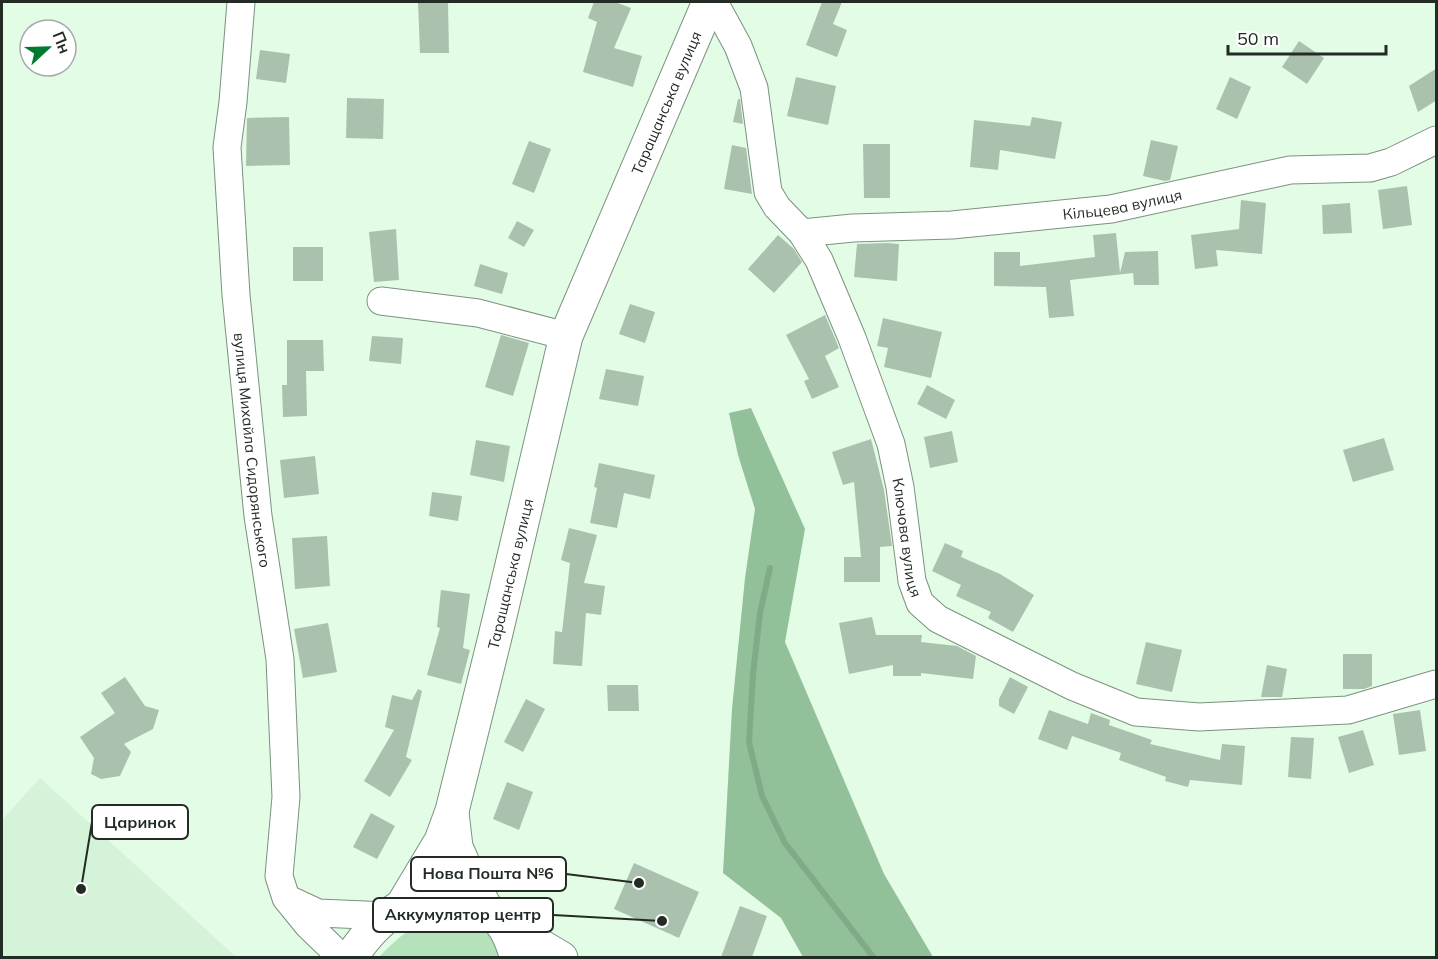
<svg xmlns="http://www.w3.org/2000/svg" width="1438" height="959" viewBox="0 0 1438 959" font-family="Mulish,sans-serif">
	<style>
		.built { fill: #d4f3d8 }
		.green { fill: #b4e2ba }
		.forest { fill: #92c099 }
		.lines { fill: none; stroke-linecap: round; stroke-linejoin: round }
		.stream { stroke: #7fac86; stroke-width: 6 }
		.building { fill: #aac2ad }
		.minor-casing { stroke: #7b927e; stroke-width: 29 }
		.major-casing { stroke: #7b927e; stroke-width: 35 }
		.minor { stroke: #fff; stroke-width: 27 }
		.major { stroke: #fff; stroke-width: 33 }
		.labels { text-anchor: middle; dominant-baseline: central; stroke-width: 6; stroke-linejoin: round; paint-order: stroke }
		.street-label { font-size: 15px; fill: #232c24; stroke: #fff }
		.leader { fill: none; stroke: #232c24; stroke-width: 2 }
		.callout-dot { fill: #232c24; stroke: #fff; stroke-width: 2 }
		.callout { fill: #fff; stroke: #232c24; stroke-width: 2 }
		.callout-label { font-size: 16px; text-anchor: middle; font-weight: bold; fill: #232c24 }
	</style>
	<rect width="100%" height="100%" fill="#e3fce6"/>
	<path class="built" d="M40,778l196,179h-234v-137z"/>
	<path class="green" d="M460,909l33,21 12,28h-127c22,-23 50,-47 82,-49z"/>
	<path class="forest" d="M751,408l54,121 -20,113 99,232 49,83h-130l-22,-39 -58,-45 9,-164 13,-131 10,-69 -17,-54 -9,-42z"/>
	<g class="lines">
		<path class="stream" d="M770,568l-10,45 -7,61 -4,68 13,54 23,47 89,115"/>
	</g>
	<g class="building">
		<path d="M418,2h30l1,51h-29z"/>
		<path d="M594,2h21l16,6 -17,40 28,8 -9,31 -50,-15 14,-50 -9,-4z"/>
		<path d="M822,2h20l-9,22 14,6 -10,27 -31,-12z"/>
		<path d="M1299,41l25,17 -17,26 -25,-17z"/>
		<path d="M260,50l30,4 -4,29 -30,-4z"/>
		<path d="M1437,68v32l-19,12 -9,-26z"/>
		<path d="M796,77l40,9 -8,39 -41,-9z"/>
		<path d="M1230,77l21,10 -14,32 -21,-10z"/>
		<path d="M347,98l37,1 -1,40 -37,-1z"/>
		<path d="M738,99h2l3,25 -10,-2z"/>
		<path d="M289,117l1,48 -44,1 1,-48z"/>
		<path d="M1032,117l30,5 -7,37 -55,-9 -2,20 -28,-3 4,-47 56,6z"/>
		<path d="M1151,140l27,6 -8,34 -5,1 -22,-5z"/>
		<path d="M529,141l22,8 -17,44 -22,-9z"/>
		<path d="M863,144h27v54h-26z"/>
		<path d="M732,145l14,3 6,46 -28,-5z"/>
		<path d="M1407,186l5,39 -29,4 -5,-39z"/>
		<path d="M1241,200l25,3 -4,51 -46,-4 2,16 -23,3 -4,-34 48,-6z"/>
		<path d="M1350,203l2,30 -29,1 -1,-29z"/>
		<path d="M517,221l17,9 -10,17 -16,-9z"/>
		<path d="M396,229l3,51 -25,2 -5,-50z"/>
		<path d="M1116,233l4,40 5,-21 33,-1 1,34h-25l-1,-12 -63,7 4,36 -25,2 -3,-31 -52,-1v-34h26v14l75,-9 -2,-22z"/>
		<path d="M778,235l16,14 8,13 -28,31 -26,-24z"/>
		<path d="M887,243l12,1 -2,37 -43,-4 3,-33z"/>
		<rect x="293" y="247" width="30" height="34"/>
		<path d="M480,264l28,9 -6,21 -28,-8z"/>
		<path d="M630,304l25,8 -10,31 -26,-9z"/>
		<path d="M825,315l14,33 -14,8 14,31 -27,12 -8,-18 5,-2 -23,-44z"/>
		<path d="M883,318l59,14 -11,46 -47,-11 4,-19 -11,-2z"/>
		<path d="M501,335l28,8 -16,53 -28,-9z"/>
		<path d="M372,336l31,2 -2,26 -32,-3z"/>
		<path d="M287,340h36l1,31h-18l1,45 -24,1 -1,-32h5z"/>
		<path d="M606,369l38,7 -6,30 -39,-7z"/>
		<path d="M927,385l28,15 -9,19 -29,-15z"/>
		<path d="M952,431l6,31 -28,6 -6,-31z"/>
		<path d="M1384,438l10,32 -41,12 -10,-32z"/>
		<path d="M871,439l13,51 8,56 -12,1v35h-36v-25h17l-7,-75 -11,3 -11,-33z"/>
		<path d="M476,440l34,6 -6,36 -34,-7z"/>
		<path d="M315,456l4,38 -35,4 -4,-38z"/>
		<path d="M599,463l56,12 -5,24 -26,-6 -7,35 -27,-5 7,-35 -3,-1z"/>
		<path d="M432,492l30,4 -4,25 -29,-5z"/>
		<path d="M569,528l28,7 -13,48 21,3 -4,29 -15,-2 -4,53 -29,-2 2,-33 7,1 8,-69 -9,-3z"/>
		<path d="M327,536l3,50 -35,3 -3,-51z"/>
		<path d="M945,543l18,8 -2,6 39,17 34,21 -21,37 -25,-14 3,-6 -35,-16 5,-11 -29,-14z"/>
		<path d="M441,590l29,4 -7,54 7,2 -9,34 -34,-9 13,-47 -3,-1z"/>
		<path d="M872,617l4,18h46l-1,7 36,4 19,10 -3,23 -52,-6v3h-28v-11l-44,9 -10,-51z"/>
		<path d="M328,623l9,49 -34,6 -9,-49z"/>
		<path d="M1146,642l36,8 -10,42 -36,-8z"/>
		<path d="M1343,654h29v32l-8,3h-21z"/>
		<path d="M1267,665l20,4 -5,28h-21z"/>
		<path d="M125,677l20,29 14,4 -6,19 -29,15 7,8 -11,24 -19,3 -10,-5 3,-16 -14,-21 35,-24 -14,-20z"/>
		<path d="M1010,677l18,10 -14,27 -15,-8v-7z"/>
		<path d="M607,685h31l1,26h-31z"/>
		<path d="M418,689l4,2 -16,66 6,3 -22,37 -26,-16 30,-51 -9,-3 7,-32 20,5z"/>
		<path d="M526,699l19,10 -22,43 -19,-10z"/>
		<path d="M1049,710l39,14 3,-11 19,7 -1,5 43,15 -2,4 70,16 2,-16 23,2 -3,39 -52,-5 -2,7 -23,-6 1,-4 -47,-17 2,-7 -49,-17 -5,14 -29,-11z"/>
		<path d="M1420,710l6,41 -27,4 -6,-41z"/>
		<path d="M1363,730l11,35 -25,8 -11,-36z"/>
		<path d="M1291,737l23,1 -3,41 -23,-2z"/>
		<path d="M507,782l26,10 -14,38 -26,-11z"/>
		<path d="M371,813l24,13 -18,33 -24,-12z"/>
		<path d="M634,863l65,29 -20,46 -65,-29z"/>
		<path d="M740,906l27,10 -15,41h-31z"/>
	</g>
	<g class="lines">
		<defs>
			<g id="minor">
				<path id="s1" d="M241,2l-8,100 -6,45 9,148 22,221 22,143 6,138 -7,79 7,22 22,27 34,33"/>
				<path id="s2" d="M714,2l24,44 16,42 14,104 9,15 25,26 17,27 33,78 39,106 9,43 12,94 8,22 18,16 134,67 64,26 63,5 149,-7 88,-26"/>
				<path id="s3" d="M802,233l51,-5 99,-3 159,-16 179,-39 80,-2 21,-6 45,-22"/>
				<path d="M381,301l97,12 88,23"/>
				<path d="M290,900l28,13 70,3"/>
			</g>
			<g id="major">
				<path d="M452,813l4,34 16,37 14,24"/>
				<path id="s4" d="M402,906l39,-65 11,-30 43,-174 71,-301 143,-334"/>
				<path d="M502,923l59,35"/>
				<path d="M351,958c16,-27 42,-52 73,-62 26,-9 62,6 78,28 8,10 11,22 15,34"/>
			</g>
		</defs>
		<use href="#minor" class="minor-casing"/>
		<use href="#major" class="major-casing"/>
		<use href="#minor" class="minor"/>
		<use href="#major" class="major"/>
	</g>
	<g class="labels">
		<g class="street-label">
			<text stroke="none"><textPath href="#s4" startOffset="850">Таращанська вулиця</textPath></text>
			<text stroke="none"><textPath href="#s3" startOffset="322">Кільцева вулиця</textPath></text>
			<text stroke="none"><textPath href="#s1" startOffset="450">вулиця Михайла Сидорянського</textPath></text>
			<text stroke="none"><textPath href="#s2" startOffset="578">Ключова вулиця</textPath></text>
			<text stroke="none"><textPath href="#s4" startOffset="352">Таращанська вулиця</textPath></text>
		</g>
	</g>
	<path class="leader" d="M81 889L92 822M639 883L566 874M662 921L553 915"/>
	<g class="callout-dot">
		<circle cx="81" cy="889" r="6"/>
		<circle cx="639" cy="883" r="6"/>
		<circle cx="662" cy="921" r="6"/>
	</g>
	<g class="callout">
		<rect x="92" y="805" width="96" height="34" rx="6"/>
		<rect x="411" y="857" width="155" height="34" rx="6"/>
		<rect x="373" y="898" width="180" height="34" rx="6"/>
	</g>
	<g class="callout-label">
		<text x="140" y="828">Царинок</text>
		<text x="488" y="879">Нова Пошта №6</text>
		<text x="463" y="920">Аккумулятор центр</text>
	</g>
	<rect width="1438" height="959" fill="none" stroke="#232c24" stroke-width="6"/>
	<g transform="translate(48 48) rotate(68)"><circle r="28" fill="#ffffff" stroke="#a7aba7" stroke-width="1.5"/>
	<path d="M0-4.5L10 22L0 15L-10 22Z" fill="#007a31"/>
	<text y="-9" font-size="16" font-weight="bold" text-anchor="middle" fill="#232c24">Пн</text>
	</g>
	<path d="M1228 45v9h158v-9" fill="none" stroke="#232c24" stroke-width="3"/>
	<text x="1237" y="45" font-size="18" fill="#232c24" stroke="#ffffff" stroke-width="4.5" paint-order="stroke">50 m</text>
</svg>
